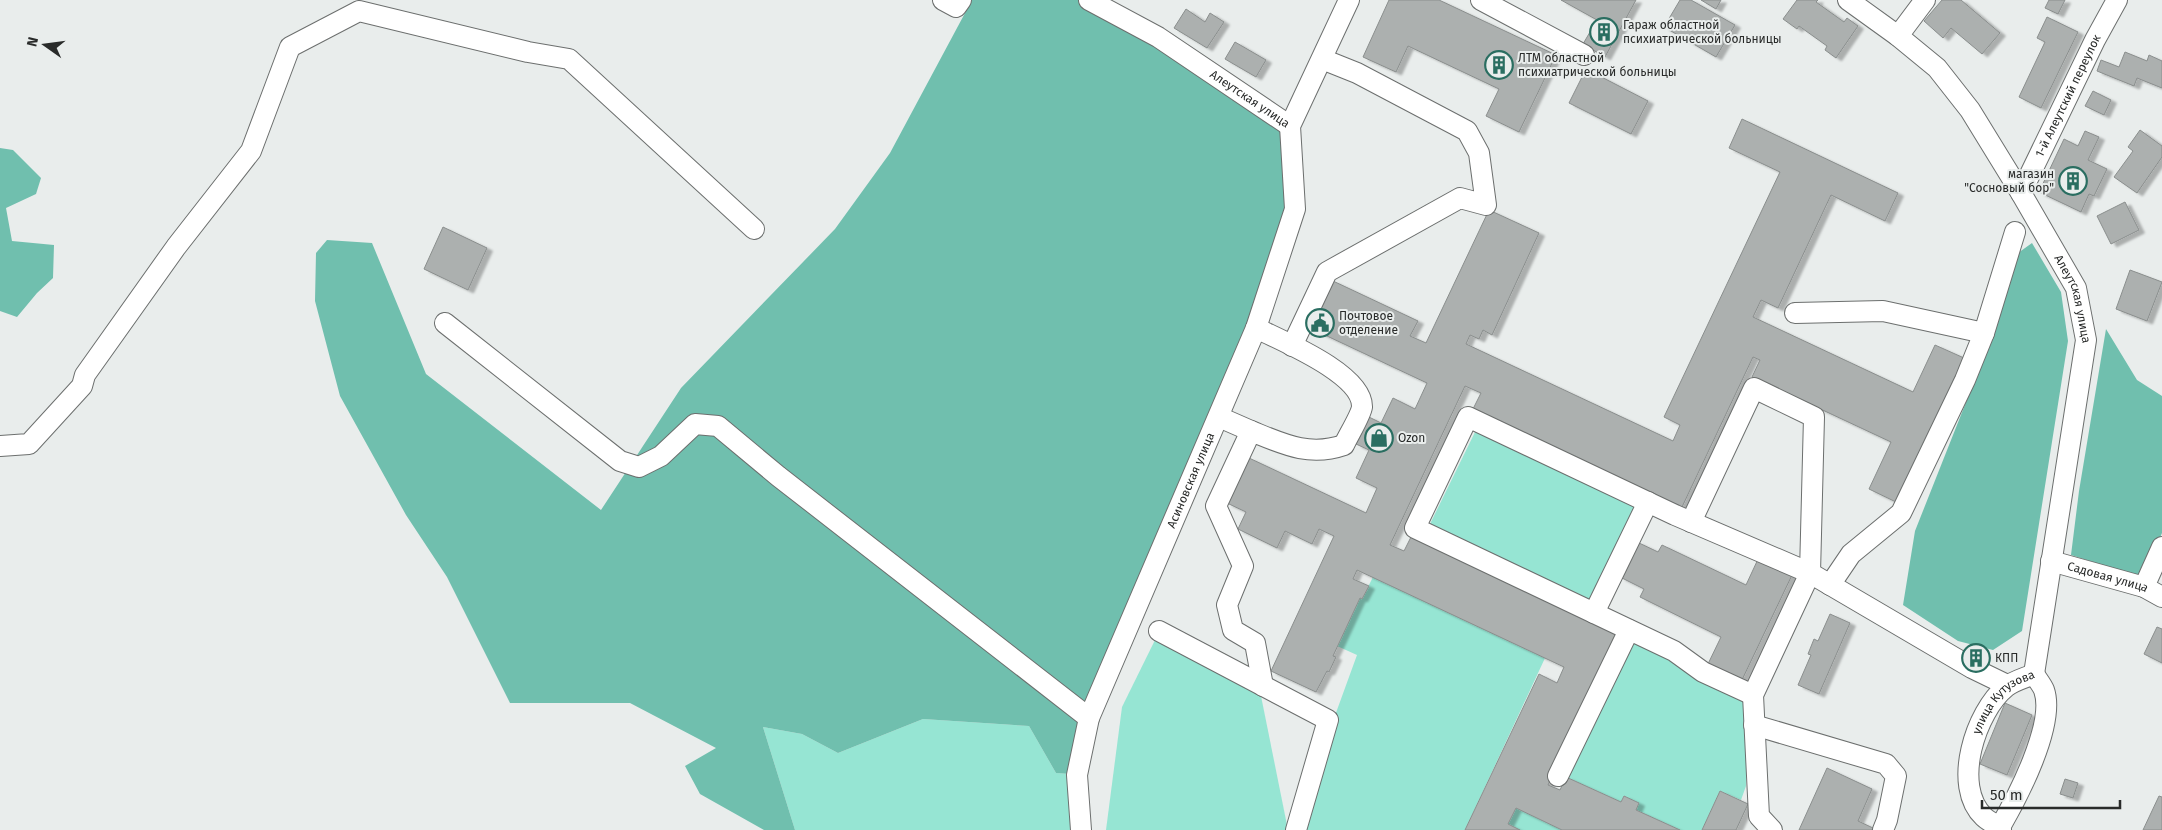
<svg xmlns="http://www.w3.org/2000/svg" width="2162" height="830" viewBox="0 0 2162 830" font-family="'Fira Sans',sans-serif">
	<style>
		.green { fill: #96e5d3 }
		.forest { fill: #70bfae }
		.building { fill: #acb0af; stroke: #8a8e8d; filter: url(#shadow) }
		.lines { fill: none; stroke-linecap: round; stroke-linejoin: round }
		.minor-casing { stroke: #6c6f6e; stroke-width: 22 }
		.minor { stroke: #fff; stroke-width: 20 }
		.labels { text-anchor: middle; dominant-baseline: central; stroke-width: 4; stroke-linejoin: round; paint-order: stroke }
		.poi-label { font-size: 12px; fill: #292b2a; stroke: #e9edec; text-anchor: start }
		.street-label { font-size: 12px; fill: #292b2a; stroke: #e9edec }
	</style>
	<defs>
		<filter id="shadow"><feDropShadow dx="5.5" dy="3" stdDeviation="1" flood-color="#0004"/></filter>
	</defs>
	<rect width="100%" height="100%" fill="#e9edec"/>
	<g class="green">
		<path d="M1476,430l161,77 -45,94 -162,-77z"/>
		<path d="M1373,577l172,81 -80,172h-163l31,-109 24,-66 -20,-9 23,-48 2,1z"/>
		<path d="M1156,638l104,53 28,139h-182l16,-123z"/>
		<path d="M1633,640l115,62 -2,84 -5,14 -21,-9 -18,39h-22l-44,-20 3,-7 -15,-7 -3,6 -55,-25z"/>
		<path d="M923,719l106,7 27,47 14,1 5,56h-280l-32,-103 39,7 36,19z"/>
		<path d="M1516,808l46,22h-42l-12,-6z"/>
	</g>
	<g class="forest">
		<path d="M972,0h108l76,41 128,89 2,78 -39,117 -177,449 -14,-1 -27,-47 -106,-7 -85,34 -36,-19 -39,-7 32,103h-31l-64,-36 -15,-28 31,-18 -86,-45h-120l-63,-126 -41,-62 -66,-119 -25,-95 1,-48 11,-13 45,3 54,131 175,136 80,-122 154,-159 55,-76z"/>
		<path d="M0,148l13,2 28,28 -5,16 -30,14 6,33 42,4 -1,33 -16,15 -20,24 -17,-6z"/>
		<path d="M2032,243l29,49 7,49 -46,290 -29,19 -35,-9 -55,-36 12,-74 80,-202 23,-76z"/>
		<path d="M2106,329l31,51 25,16v137l-19,45 -72,-23 8,-64z"/>
	</g>
	<g class="building">
		<path d="M1389,0h50l117,55 -37,77 -33,-16 13,-27 -91,-43 -12,26 -33,-15z"/>
		<path d="M1561,0h75l-31,57 -22,-13 14,-24z"/>
		<path d="M1680,0h11l44,25 -19,32 -52,-30z"/>
		<path d="M1701,0h20l-5,9z"/>
		<path d="M1797,0h21l-2,2 28,20 3,-4 11,8 -22,32 -11,-8 2,-4 -28,-20 -2,3 -14,-10z"/>
		<path d="M1942,0h19l39,33 -18,21 -31,-26 -8,10 -19,-17z"/>
		<path d="M2049,0h16l-7,14 -13,-6z"/>
		<path d="M1186,9l19,13 5,-9 14,9 -17,26 -33,-20z"/>
		<path d="M2047,17l31,15 -37,76 -22,-11 26,-55 -8,-4z"/>
		<path d="M1235,42l31,18 -10,17 -31,-18z"/>
		<path d="M2125,52l22,9 2,-6 13,6v27l-25,-10 -3,8 -37,-15 4,-11 18,7z"/>
		<path d="M1586,69l62,32 -17,33 -62,-31z"/>
		<path d="M2093,91l18,9 -7,15 -19,-9z"/>
		<path d="M1742,119l156,74 -13,28 -54,-26 -53,113 -17,-8 -8,17 160,75 22,-47 29,13 -68,144 -27,-13 22,-47 -139,-65 8,-17 -7,-3 -71,150 -209,-98 8,-16 -16,-7 -75,159 14,6 8,-16 208,98 -72,152 12,5 6,-13 55,25 3,-6 15,7 -3,7 44,20h-118l-46,-22 -8,16 12,6h-55l74,-156 18,9 7,-16 -207,-97 -4,9 16,7 -7,13 -2,-1 -27,58 3,1 -7,15 -2,-1 -11,21 -45,-21 63,-135 -15,-7 -7,15 -27,-13 -8,17 -39,-19 8,-17 -19,-9 22,-45 117,55 11,-25 -21,-10 13,-28 -13,-6 13,-27 12,6 12,-25 22,11 12,-26 -117,-55 23,-47 85,40 -8,15 16,7 63,-133 50,23 -47,102 -9,-5 -4,9 -9,-4 -4,9 207,97 7,-16 -16,-8 116,-245 -51,-24z"/>
		<path d="M2140,130l22,16v11l-25,36 -23,-16 19,-26 -5,-4z"/>
		<path d="M2085,131l14,6 -11,23 19,9 -13,27 -5,-2 -8,18 -42,-20 25,-53 14,7z"/>
		<path d="M2125,202l14,28 -28,14 -14,-28z"/>
		<path d="M443,227l44,21 -19,42 -44,-21z"/>
		<path d="M2130,270l32,12 -15,39 -31,-12z"/>
		<path d="M1637,542l21,10 4,-7 84,40 13,-28 34,16 -52,109 -34,-16 14,-29 -81,-40 4,-8 -24,-12z"/>
		<path d="M1830,614l20,9 -31,71 -21,-9 13,-30 -3,-1 6,-15 4,2z"/>
		<path d="M2157,627l5,2v34l-18,-9z"/>
		<path d="M2005,703l27,12 -25,60 -27,-11z"/>
		<path d="M1827,768l45,21 -14,32 15,7 -1,2h-73z"/>
		<path d="M2065,779l13,4 -5,15 -13,-4z"/>
		<path d="M1720,791l28,13 -12,26h-34z"/>
		<path d="M2159,796l3,1v33h-19z"/>
	</g>
	<g class="lines">
		<defs>
			<g id="minor">
				<path d="M943,0l13,7 5,-7"/>
				<path id="s1" d="M1089,0l69,37 132,89"/>
				<path d="M1481,0l103,55"/>
				<path id="s2" d="M1848,0l50,36 39,32 33,42 51,83 55,95 10,52 -52,334"/>
				<path d="M1898,36l27,-36"/>
				<path id="s3" d="M2021,193l74,-153 22,-40"/>
				<path d="M1795,313l88,-2 101,22"/>
				<path d="M445,323l175,138 19,6 22,-11 34,-32 23,2 60,50 311,242"/>
				<path d="M1256,328c26,13 107,46 106,79 -1,8 -14,29 -18,38 -35,12 -61,-1 -93,-14l-35,75 27,60 -16,39 6,25 22,13 8,43"/>
				<path d="M1292,346l35,-74 133,-74 26,7 -7,-52 -12,-22 -110,-58 -35,-14"/>
				<path d="M1219,417l32,14"/>
				<path d="M0,446l29,-2 53,-58 3,-11 91,-128 75,-96 39,-104 69,-36 169,41 41,7 185,170"/>
				<path d="M1691,522l63,-134 60,29 -4,156 -57,122 6,121 13,14"/>
				<path id="s4" d="M2051,561l93,26 18,10"/>
				<path d="M1830,585l21,-31 50,-41 64,-133 19,-47 31,-101"/>
				<path d="M2144,587l18,-40"/>
				<path d="M1594,613l54,-111"/>
				<path d="M1159,631l169,89 -32,110"/>
				<path d="M1753,695l-50,-23 -29,-21 -259,-123 53,-111 207,98 135,58 162,95 35,17"/>
				<path d="M1754,725l132,39 10,12 -9,44 -4,10"/>
				<path d="M1558,776l71,-146"/>
				<path d="M2000,827c17,-29 56,-103 44,-137 -2,-5 -7,-11 -10,-16"/>
				<path id="s5" d="M1081,830l-4,-55 12,-57 167,-390 39,-119 -5,-83 59,-126"/>
				<path id="s6" d="M2001,830l-1,-3c-5,-3 -12,-6 -16,-10 -33,-31 -8,-106 22,-130 7,-6 19,-9 28,-13"/>
			</g>
		</defs>
		<use href="#minor" class="minor-casing"/>
		<use href="#minor" class="minor"/>
	</g>
	<defs>
		<symbol id="building-ring" viewBox="-11 -11 22 22"><circle r="9.5" fill="#e9edec" stroke="#2a6e61" stroke-width="1.5"/><path d="M-4-6H4V6H1V3H-1V6H-4ZM-2.5-4.3h1.7v1.8h-1.7ZM.8-4.3h1.7v1.8H.8ZM-2.5-1h1.7V.8h-1.7ZM.8-1h1.7V.8H.8Z" fill="#2a6e61"/></symbol>
		<symbol id="civic-ring" viewBox="-11 -11 22 22"><circle r="9.5" fill="#e9edec" stroke="#2a6e61" stroke-width="1.5"/><path d="M-.6-6.5H3V-4.5H.6V-3L4-1V1h2V6H-6V1h2V-1L-.6-3ZM-1.2 2.5V6h2.4V2.5Z" fill="#2a6e61"/></symbol>
		<symbol id="shop-ring" viewBox="-11 -11 22 22"><circle r="9.5" fill="#e9edec" stroke="#2a6e61" stroke-width="1.5"/><path d="M-5-2.5h2.3a2.7 3.5 0 0 1 5.4 0H5L5.5 6h-11ZM-1.5-2.5h3a1.5 2.3 0 0 0-3 0Z" fill="#2a6e61"/></symbol>
	</defs>
	<g fill-rule="evenodd">
		<use href="#building-ring" x="1588" y="16" width="32" height="32"/>
		<use href="#building-ring" x="1483" y="49" width="32" height="32"/>
		<use href="#building-ring" x="2057" y="165" width="32" height="32"/>
		<use href="#civic-ring" x="1304" y="307" width="32" height="32"/>
		<use href="#shop-ring" x="1363" y="422" width="32" height="32"/>
		<use href="#building-ring" x="1960" y="642" width="32" height="32"/>
	</g>
	<g class="labels">
		<g class="poi-label">
			<text x="1623" y="25">Гараж областной<tspan x="1623" dy="14">психиатрической больницы</tspan></text>
			<text x="1518" y="58">ЛТМ областной<tspan x="1518" dy="14">психиатрической больницы</tspan></text>
			<text x="2054" y="174" text-anchor="end">магазин<tspan x="2054" dy="14">"Сосновый бор"</tspan></text>
			<text x="1339" y="316">Почтовое<tspan x="1339" dy="14">отделение</tspan></text>
			<text x="1398" y="438">Ozon</text>
			<text x="1995" y="658">КПП</text>
		</g>
		<g class="street-label">
			<text stroke="none"><textPath href="#s1" startOffset="189">Алеутская улица</textPath></text>
			<text stroke="none"><textPath href="#s3" startOffset="108">1-й Алеутский переулок</textPath></text>
			<text stroke="none"><textPath href="#s2" startOffset="382">Алеутская улица</textPath></text>
			<text stroke="none"><textPath href="#s5" startOffset="372">Асиновская улица</textPath></text>
			<text stroke="none"><textPath href="#s4" startOffset="59">Садовая улица</textPath></text>
			<text stroke="none"><textPath href="#s6" startOffset="154">улица Кутузова</textPath></text>
		</g>
	</g>
	<g transform="translate(45 45) rotate(284)" stroke="#e9edec" stroke-width="4" paint-order="stroke">
	<path d="M0-4L9 19L0 12L-9 19Z" fill="#292b2a"/>
	<text y="-8" font-size="14" font-weight="bold" text-anchor="middle" fill="#292b2a">N</text>
	</g>
	<path d="M1982 800v8h138v-8" fill="none" stroke="#292b2a" stroke-width="2.5"/>
	<text x="1990" y="800" font-size="15" fill="#292b2a" stroke="#e9edec" stroke-width="4" paint-order="stroke">50 m</text>
</svg>
